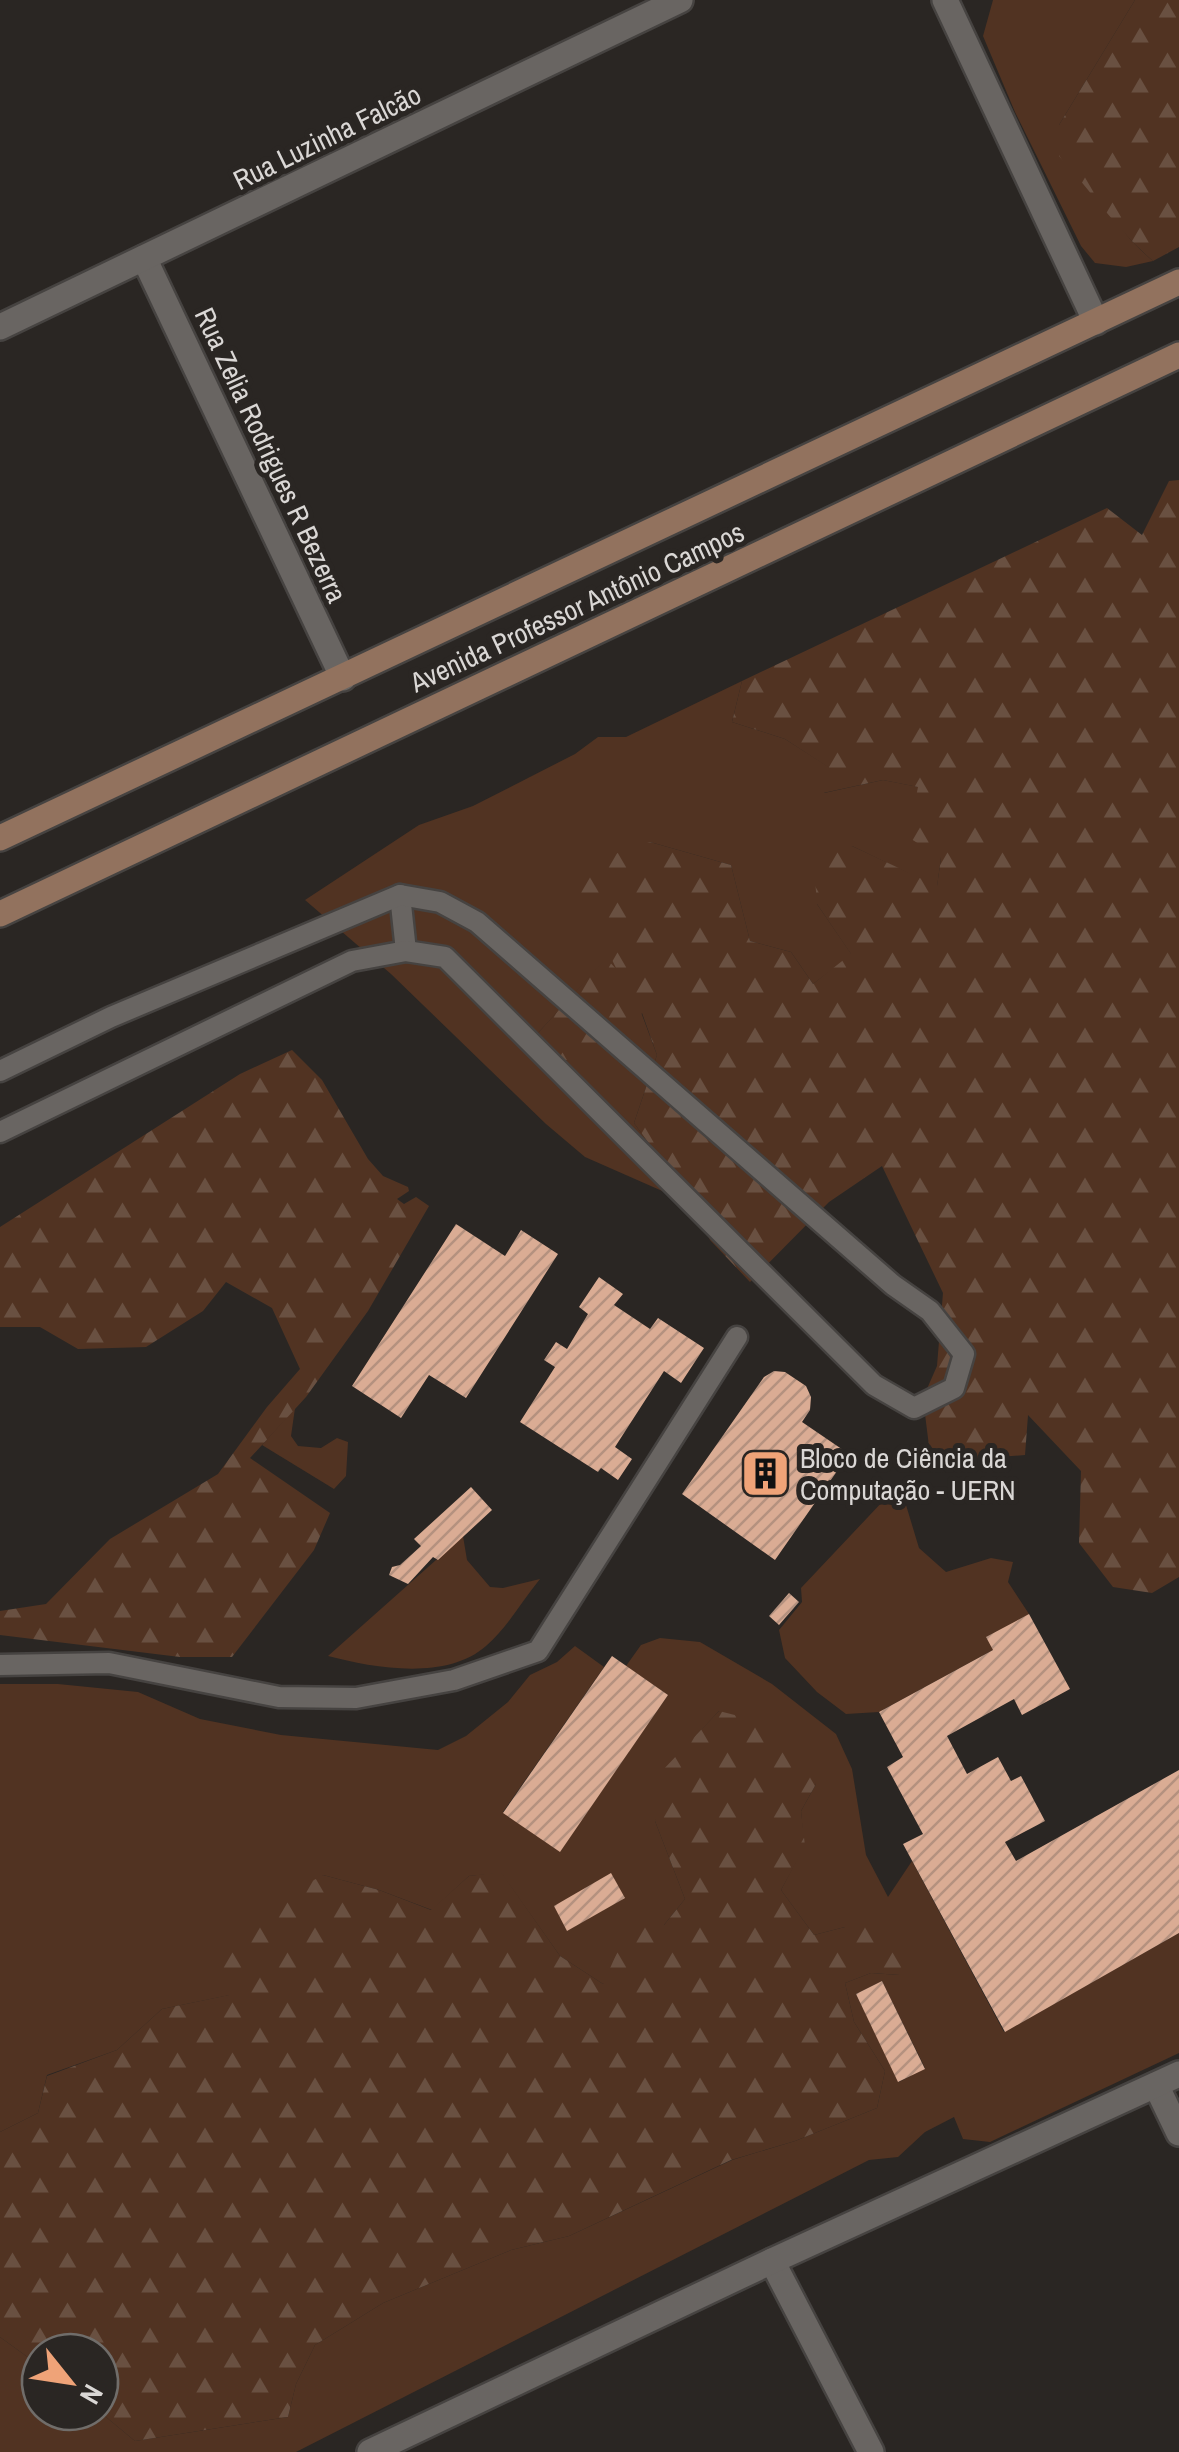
<svg xmlns="http://www.w3.org/2000/svg" width="1179" height="2452" viewBox="0 0 1179 2452" font-family="'Archivo Narrow',sans-serif">
	<style>
		.green { fill: #513322; fill-rule: evenodd }
		.forest { fill: url(#forest-firs) }
		.building { fill: url(#building-hatch) }
		.lines { fill: none; stroke-linecap: round; stroke-linejoin: round }
		.lane-casing { stroke: #464341; stroke-width: 25 }
		.street-casing { stroke: #464341; stroke-width: 30 }
		.secondary-casing { stroke: #464341; stroke-width: 30 }
		.lane { stroke: #696562; stroke-width: 20 }
		.street { stroke: #696562; stroke-width: 25 }
		.secondary { stroke: #92725e; stroke-width: 25 }
		.labels { text-anchor: middle; dominant-baseline: central; stroke-width: 10; stroke-linejoin: round; paint-order: stroke }
		.street-label { font-size: 28px; fill: #dad7d5; stroke: #2a2623 }
		.poi-label { font-size: 28px; fill: #dad7d5; stroke: #2a2623; text-anchor: start }
	</style>
	<defs>
		<pattern id="forest-firs" width="22" height="20" patternUnits="userSpaceOnUse" patternTransform="scale(2.5)"><rect width="22" height="20" fill="#513322"/><path d="M5 1l3.5 6h-7zM16 11l3.5 6h-7z" fill="#695041"/></pattern>
		<pattern id="building-hatch" width="6" height="6" patternUnits="userSpaceOnUse" patternTransform="scale(2.5)"><rect width="6" height="6" fill="#daac94"/><path d="M-1 1l2-2M0 6l6-6M5 7l2-2" fill="none" stroke="#b4917f"/></pattern>
	</defs>
	<rect width="100%" height="100%" fill="#2a2623"/>
	<g class="green">
		<path d="M993,0h142l-76,125c28,50 50,99 94,136l-27,6 -31,-4 -14,-17 -66,-134 -32,-76z"/>
		<path d="M742,681l-10,41 53,17 47,30 -8,24 59,-13 36,7 22,71 -4,29 -85,-41 -35,58 35,51 -39,29 -22,-32 -41,-11 -19,-76 -81,-23 -30,134 -14,-17 -68,74 60,-2 43,-19 16,43 -23,68 60,82 -109,-48 -39,-33 -155,-150 -86,-74 114,-75 54,-19 102,-52 23,-17h28z"/>
		<path d="M295,1408l-4,28 7,10 23,2 16,-10 11,4 -2,34 -12,13 -72,-44z"/>
		<path d="M885,1499l21,6 13,43 27,24 45,-14 22,4 -5,20 21,32 -36,36 -114,62 -33,2 -29,-22 -32,-34 -6,-28 23,-28 -1,-14z"/>
		<path d="M463,1536l4,24 23,27 13,1 37,-9c-18,22 -33,49 -54,67 -40,35 -112,22 -158,10z"/>
		<path d="M660,1638l40,4 72,42 64,50 16,35 14,86 22,42 24,-36 92,171 175,-99v120l-189,89 -27,-3 -9,-22 -29,15 -27,25 -29,3 -573,292h-296v-115l40,29v46h60l35,29 153,-24 8,-33 19,-39 68,-42 128,-53 58,-14 163,-76 63,-19 82,-33 8,-37 -31,-49 -9,-39 26,-10 29,2 -55,-48 -31,8 -33,-45 23,-44 -3,-35 15,-27 -97,-73 -25,27 -39,83 30,78 -21,26 -61,59 -43,-28 -59,-83 -32,3 -37,34 -53,-20 -56,-15 -93,120 -68,14 -45,41 -70,25 -9,38 -38,19v-448h58l80,8 62,27 81,16 157,15 28,-14 42,-34 22,-27 27,-13 18,-16 29,21 -101,145 57,39 108,-156 -42,-29 15,-21zM882,1981l43,87 -26,14 -43,-88z"/>
	</g>
	<g class="forest">
		<path d="M1135,0h44v247l-26,14c-36,-31 -62,-70 -94,-105v-31z"/>
		<path d="M1179,480v1097l-27,16 -39,-6 -34,-44 2,-72 -53,-56 -3,40 -94,7 -8,-64 14,-32 6,-73 -61,-127 -53,36 -79,80 -40,-42 -16,-35 -60,-82 23,-68 -15,-42 -23,27 -21,-8 -5,28h-32l-23,-27 68,-75 11,12 -49,-100 82,-28 81,23 19,76 41,11 22,32 38,-30 -34,-50 -4,-50 39,-8 85,40 4,-28 -33,-21 10,-50 -35,-7 -60,13 8,-24 -46,-30 -53,-17 10,-41 365,-173 35,27 27,-54z"/>
		<path d="M292,1050l30,30 46,79 15,17 25,11 1,4 -12,8 7,5 12,-7 13,9 -61,105 -62,86 -56,61 80,55 -16,37 -82,107h-52l-180,-22v-24l46,-7 64,-65 108,-65 49,-67 33,-38 -28,-61 -46,-26 -23,29 -57,36 -68,2 -38,-22h-40v-100l240,-153z"/>
		<path d="M719,1711l75,19 22,54 -15,27 4,35 -24,44 33,45 31,-8 9,-13 35,8 17,27 -6,26 -29,-2 -26,10 9,39 31,49 -8,37 -82,33 -64,19 -162,76 -58,14 -128,53 -68,42 -19,39 -8,33 -153,24 -35,-29v-60h-60v14l-40,-29v-205l38,-19 9,-37 70,-26 45,-41 67,-14 -14,-35 41,-48 67,-37 56,15 52,20 38,-34 32,-4 59,84 43,28 25,-56 36,-3 21,-26 -30,-78 6,-49z"/>
	</g>
	<g class="building">
		<path d="M456,1224l49,32 16,-26 37,24 -92,144 -37,-23 -28,43 -49,-32z"/>
		<path d="M599,1277l24,17 -9,11 36,24 8,-11 46,30 -23,35 -17,-12 -49,76 17,12 -14,21 -17,-12 -3,4 -78,-50 35,-55 -11,-7 12,-18 11,7 21,-35 -9,-7z"/>
		<path d="M774,1371l11,1 21,14 5,11 -1,13 -8,12 47,32 -74,106 -93,-66 82,-117z"/>
		<path d="M471,1487l21,23 -54,50 -5,-3 -25,27 -19,-9 3,-8 8,-2 21,-19 -7,-7z"/>
		<path d="M789,1593l10,9 -20,23 -10,-9z"/>
		<path d="M1029,1614l41,75 -48,26 -8,-16 -67,37 20,38 31,-17 13,24 10,-5 24,45 -40,21 11,19 163,-91v163l-174,99 -102,-188 20,-10 -36,-67 16,-10 -24,-45 114,-62 -7,-13z"/>
		<path d="M612,1656l56,39 -108,157 -57,-39z"/>
		<path d="M611,1873l14,25 -58,33 -13,-25z"/>
		<path d="M882,1981l43,88 -27,13 -42,-88z"/>
	</g>
	<g class="lines">
		<defs>
			<g id="lane">
				<path d="M400,895l6,56"/>
				<path d="M0,1071l111,-54 289,-122 40,7 37,20 416,363 37,26 34,43 -10,34 -40,20 -40,-23 -429,-428 -39,-6 -54,10 -352,171"/>
				<path d="M0,1665l109,-2 170,34 77,1 98,-18 84,-29 199,-314"/>
			</g>
			<g id="street">
				<path d="M945,0l151,322"/>
				<path d="M144,258l199,420"/>
				<path d="M0,327l680,-327"/>
				<path d="M1156,2085l23,48"/>
				<path d="M772,2261l99,191"/>
				<path d="M370,2452l402,-191 407,-187"/>
			</g>
			<g id="secondary">
				<path d="M0,838l1179,-556"/>
				<path d="M0,914l1179,-559"/>
			</g>
		</defs>
		<use href="#lane" class="lane-casing"/>
		<use href="#street" class="street-casing"/>
		<use href="#secondary" class="secondary-casing"/>
		<use href="#lane" class="lane"/>
		<use href="#street" class="street"/>
		<use href="#secondary" class="secondary"/>
	</g>
	<defs>
		<symbol id="building-square" viewBox="-11 -11 22 22"><rect x="-9" y="-9" width="18" height="18" rx="4" fill="#efa378" stroke="#2a2623"/><path d="M-4-6H4V6H1V3H-1V6H-4ZM-2.5-4.3h1.7v1.8h-1.7ZM.8-4.3h1.7v1.8H.8ZM-2.5-1h1.7V.8h-1.7ZM.8-1h1.7V.8H.8Z" fill="#111"/></symbol>
	</defs>
	<g fill-rule="evenodd">
		<use href="#building-square" x="738" y="1446" width="55" height="55"/>
	</g>
	<g class="labels">
		<g class="street-label">
			<text transform="translate(327 137) rotate(-26)">Rua Luzinha Falcão</text>
			<text transform="translate(271 455) rotate(65)">Rua Zelia Rodrigues R Bezerra</text>
			<text transform="translate(577 607) rotate(-25)">Avenida Professor Antônio Campos</text>
		</g>
		<g class="poi-label">
			<text x="800" y="1458">Bloco de Ciência da<tspan x="800" dy="32">Computação - UERN</tspan></text>
		</g>
	</g>
	<g transform="translate(70 2382) rotate(120)"><circle r="48" fill="#2a2623" stroke="#706d6a" stroke-width="2.5"/>
	<path d="M0-8L18 38L0 25L-18 38Z" fill="#efa378"/>
	<text y="-15" font-size="28" font-weight="bold" text-anchor="middle" fill="#dad7d5">N</text>
	</g>
</svg>
